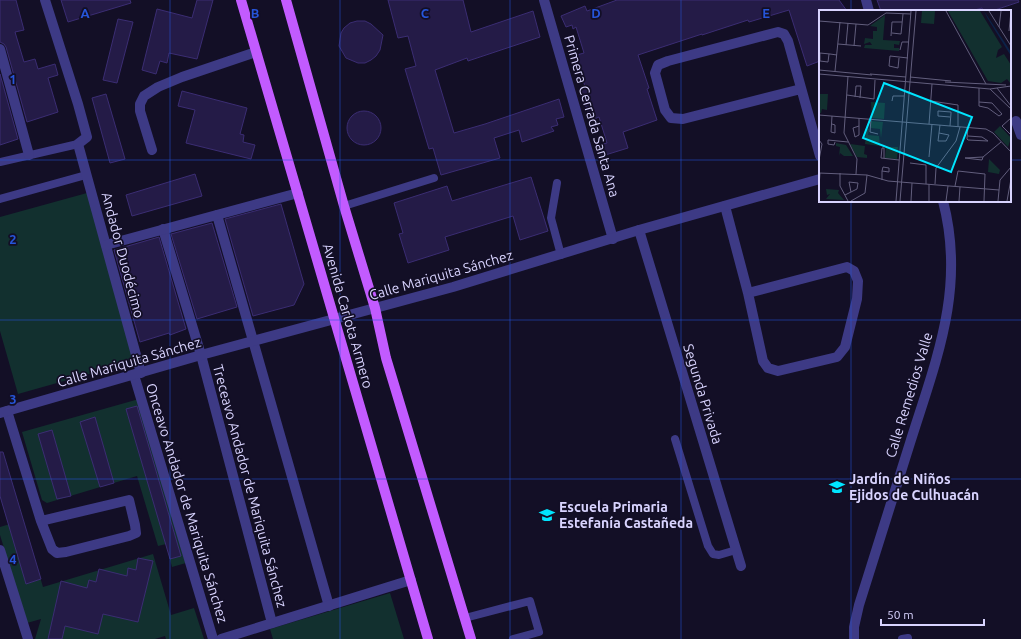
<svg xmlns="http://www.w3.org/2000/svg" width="1021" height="639" viewBox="0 0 1021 639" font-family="Ubuntu,sans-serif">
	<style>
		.green { fill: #12302f }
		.building { fill: #241b47; stroke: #3b2d73 }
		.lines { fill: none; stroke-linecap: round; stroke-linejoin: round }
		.lane { stroke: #3d3a85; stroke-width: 8 }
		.street { stroke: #3d3a85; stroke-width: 10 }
		.primary { stroke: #c25bff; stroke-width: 10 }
		.grid { fill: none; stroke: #2655da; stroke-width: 1; stroke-opacity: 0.55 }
		.labels { text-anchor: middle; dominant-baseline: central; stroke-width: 3.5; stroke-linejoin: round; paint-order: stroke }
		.street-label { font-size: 14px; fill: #d9d4ff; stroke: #130f26 }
		.poi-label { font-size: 14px; font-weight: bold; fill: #d9d4ff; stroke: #130f26; text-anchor: start }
		.inset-road { fill: none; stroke: #625e7d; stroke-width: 1 }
		.view { fill: #00e5ff; fill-opacity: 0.15; stroke: #00e5ff; stroke-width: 2 }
		.inset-edge { fill: none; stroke: #d9d4ff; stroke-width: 2 }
		.grid-label { font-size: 13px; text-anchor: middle; font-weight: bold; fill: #2655da; stroke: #130f26; stroke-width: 3.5; stroke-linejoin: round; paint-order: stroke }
	</style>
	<rect width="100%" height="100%" fill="#130f26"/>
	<g class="green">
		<path d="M87,193l48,168 -117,33 -18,-63v-114z"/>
		<path d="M139,399l47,164 -14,4 -6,-23 -8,2 -21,-70 -90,27 -5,-3 -20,-68z"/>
		<path d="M23,520l20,67 110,-33 18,61 23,-7 10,31h-38l-1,-3 -10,3h-120l6,-20 -14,4 -27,-88v-8z"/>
		<path d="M390,593l14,46h-131l-3,-10z"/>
	</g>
	<g class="building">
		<path d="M0,0h16l8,30 -9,2 9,30 11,-3 3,10 17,-5 3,11 -10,3 10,34 -31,10 -21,-75 -2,-3 -4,-2z"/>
		<path d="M61,0h69l1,3 -63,19z"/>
		<path d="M197,0h16l-16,59 -28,-6 -2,10 -7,-2 -4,13 -14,-4 15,-61 35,9z"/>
		<path d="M388,0h75l8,32 62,-21 7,26 -72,24 -1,-3 -32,12 19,63 31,-9 74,-25 5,18 -8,2 2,6 -7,2 3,4 -32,11 -3,-12 -25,8 6,20 -59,17 -8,-27 -4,1 -24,-80 11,-3 -8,-30 -10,2z"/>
		<path d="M617,0h222l8,11h-27v50l-13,5 -18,-56 -40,12 -1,-2 -46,15v-1l-64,21 11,33 -2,1 10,31 -34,12 5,16 -26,8 -3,-11 8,-2 -8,-26 -9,4 -9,-33 4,-2 -7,-19h-1l-4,-11 11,-3 -8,-26 -3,2 -1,-4 -6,2 -5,-11 24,-10 2,5z"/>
		<path d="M877,0h141l1,2 -27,9h-9l-1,-3 -11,3h-90z"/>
		<path d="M118,19l15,3 -16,61 -14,-3z"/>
		<path d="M357,21h8l6,3 12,11 -3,15 -4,6 -5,4 -6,3h-7l-12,-5 -7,-12 2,-13 3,-5 6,-5z"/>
		<path d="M0,74l18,65 -18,6z"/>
		<path d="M182,91l65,17 -7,26 4,1 -1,7 12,3 -4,14 -65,-16 9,-33 -17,-4z"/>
		<path d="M106,94l19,65 -15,4 -18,-65z"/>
		<circle cx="364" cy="128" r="17"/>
		<path d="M195,174l7,22 -70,20 -6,-21z"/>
		<path d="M531,177l17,54 -28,9 -7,-24 -68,21 4,13 -41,13 -9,-29 4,-1 -9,-30 53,-17 5,15z"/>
		<path d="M281,204l23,80 -10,21 -41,11 -28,-97z"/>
		<path d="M212,223l25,84 -40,12 -26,-85z"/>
		<path d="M159,237l27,92 -16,6 -1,-2 -29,9 -26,-92z"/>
		<path d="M137,406l44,150 -11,3 -44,-150z"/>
		<path d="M95,417l19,66 -14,4 -20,-65z"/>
		<path d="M52,430l19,66 -14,3 -19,-65z"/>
		<path d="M0,452h3l38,127 -15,5 -26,-88z"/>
		<path d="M138,558l15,3 -15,61 -35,-8 -5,20 -33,-8 -3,13h-14l13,-58 26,7 2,-8 7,2 3,-13 28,7 1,-8 8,2z"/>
	</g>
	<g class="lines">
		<g class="lane">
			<path d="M0,162l78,-18"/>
			<path d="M557,183l-6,35 10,37"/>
			<path d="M0,199l86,-24"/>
			<path d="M344,206l90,-28"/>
			<path d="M675,439l33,107 5,8 6,1 17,-5"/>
			<path d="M465,618l65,-17 9,31 -26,7"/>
			<path d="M902,639l6,-1"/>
		</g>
		<g class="street">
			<path d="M45,0l33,104 9,33 -9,7 63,229"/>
			<path d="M544,0l69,239"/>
			<path d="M866,0l3,11"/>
			<path d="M0,49l29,106"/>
			<path d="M801,89l-118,30 -12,-1 -6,-8 -10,-37 3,-8 10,-4 110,-29 6,2 4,7 32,115"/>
			<path d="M1016,121l5,14"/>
			<path d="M152,150l-12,-39v-7l4,-8 14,-9 24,-10 74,-25"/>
			<path d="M725,206l23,87 15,68 5,7 10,3 59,-14 8,-10 12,-48 1,-18 -4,-10 -7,-4 -99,26"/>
			<path d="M217,215l112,391"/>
			<path d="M163,229l38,126 71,268"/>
			<path d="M639,230l102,336"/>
			<path d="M106,245l192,-52"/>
			<path d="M134,375l79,264"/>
			<path d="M7,411l34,110 11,28 5,4 9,-1 63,-16 7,-3 -1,-8 -6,-25 -88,21"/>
			<path d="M0,413l201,-58 252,-68 186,-57 181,-51"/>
			<path d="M0,550l28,89"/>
			<path d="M221,639l190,-59"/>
			<path d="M854,639v-12l5,-22c17,-54 34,-108 51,-162 26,-83 56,-154 33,-242"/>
		</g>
		<g class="primary">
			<path d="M241,0l187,639"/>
			<path d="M286,0l58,206 31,102 11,50 85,281"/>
		</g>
	</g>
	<path class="grid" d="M170,0v639M340,0v639M510,0v639M681,0v639M851,0v11M0,160h820M1010,160h11M851,201v438M0,320h1021M0,479h1021"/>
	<defs>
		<symbol id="school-bare" viewBox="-9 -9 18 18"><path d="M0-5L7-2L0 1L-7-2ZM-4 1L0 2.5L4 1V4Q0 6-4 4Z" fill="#00e5ff" stroke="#130f26" stroke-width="2.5" paint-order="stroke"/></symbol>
	</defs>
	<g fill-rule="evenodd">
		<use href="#school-bare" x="826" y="476" width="22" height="22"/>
		<use href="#school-bare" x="536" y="504" width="22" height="22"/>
	</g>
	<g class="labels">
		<g class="street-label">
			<text transform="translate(592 116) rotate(74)">Primera Cerrada Santa Ana</text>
			<text transform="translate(123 255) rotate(75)">Andador Duodécimo</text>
			<text transform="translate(441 275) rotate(-16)">Calle Mariquita Sánchez</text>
			<text transform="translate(348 316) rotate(74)">Avenida Carlota Armero</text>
			<text transform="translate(129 362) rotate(-16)">Calle Mariquita Sánchez</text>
			<text transform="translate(703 394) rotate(73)">Segunda Privada</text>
			<text transform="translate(909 395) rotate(-73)">Calle Remedios Valle</text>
			<text transform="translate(250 486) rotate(75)">Treceavo Andador de Mariquita Sánchez</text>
			<text transform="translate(187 503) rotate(73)">Onceavo Andador de Mariquita Sánchez</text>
		</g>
		<g class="poi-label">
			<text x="849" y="479">Jardín de Niños<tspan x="849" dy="16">Ejidos de Culhuacán</tspan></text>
			<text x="559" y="507">Escuela Primaria<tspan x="559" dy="16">Estefanía Castañeda</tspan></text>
		</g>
	</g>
	<g transform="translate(819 10)">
		<rect width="192" height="192" fill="#130f26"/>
		<path d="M103,1h13l-1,13 -13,-1zM129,1h32l22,36 -4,3 -2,8 8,-4 7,11v19l-4,-5 -6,4 -13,-2zM66,5l-2,25 17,1 -1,4 -5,-1v4h5v3l-35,-3 1,-3h7l-2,-3 -6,2 1,-6 8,1v-8h4v-4l-7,-1zM0,84h9l-1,16 -5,-1 -1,4h-2zM52,92l14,1 -1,16 -12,-1zM52,111l12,1 -2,16 -1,-9 -9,-1zM181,116l11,12 -3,9 -14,-15zM47,119h3l-1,6 11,1 1,10 -15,-2zM17,133l10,2 7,11h-9l-4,-3 -1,3 1,-9 -4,-1zM31,134l15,2 -1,8 3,1v-4v7l-10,-1zM67,137h12l-1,12 -12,-1zM170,149l11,11 -1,4 -11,-2zM7,179l13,1 -1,3 6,7 -18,-1 4,-5 -3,1z" fill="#12302f"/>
		<path d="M165,1l27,41v4l-23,-37z" fill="#0c2248"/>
		<path class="inset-road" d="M127,1l40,73M170,1l22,35M0,11l49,4 18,-12 25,1M180,17l2,-16M190,21l2,-20M73,23l9,1 2,-20M72,26l1,-14h10M19,34l23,2M27,35l2,-22M35,36l2,-22M81,40l2,-8h7M10,44l-1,8 -8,-1v-8l10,1 7,1M80,48l-1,10 -9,-2 1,-10 18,2M0,60l53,5M16,61l5,-49M0,64l171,15 21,-3M51,64l36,3M29,66l-4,57 13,26 -1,15M91,67l41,4M126,72l61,3M178,78l14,18M171,79l21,20M28,85l27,4 1,-19M36,87l1,-11h5l-1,12M73,91l1,-5h11M112,91l27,4v22M160,92l13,1 10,11 -3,2 -11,-8 -9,-2v-18M0,105l167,14 7,4 18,19M192,108l-9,8 9,9M52,109l-1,13 8,2M13,114l3,1v8l-4,-1 1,-16M110,114l3,-40M40,116l-6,2 2,9 4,-2v-17M131,116l1,-13v-1l-13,-1v5l12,1M120,123l10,2 -3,6h-8l2,-16M149,126l14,1 6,4 -20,-1 -1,-1 1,-12M0,130l3,4 -3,16M16,132l-1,3 -6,-1v-4l20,2M110,147l3,-33M164,147l-1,3 -17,-2 18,-1 18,-15M65,148v-10h-2l-1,10 18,2M91,153l16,2v19M0,163l48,2 21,6M21,163v13l8,15M63,170v-9l1,-4 6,1v4l-7,-1M69,171l111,9M116,174l1,-16 20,-27 4,-14M0,176l1,-13M136,176l3,-15 27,3 -1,27M26,185l12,-6 1,-6 -9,-1 2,10M32,191l14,-8 2,-18M77,191l15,-190M81,191l16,-190M92,191l1,-18M110,191v-17M127,191l2,-15M140,191l1,-14M179,191l2,-21 11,-13M188,191l4,-22"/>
		<path class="view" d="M65,73l88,34 -21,55 -88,-34z"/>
		<rect width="192" height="192" class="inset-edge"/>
	</g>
	<g class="grid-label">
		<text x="85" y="18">A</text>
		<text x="255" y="18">B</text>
		<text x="425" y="18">C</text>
		<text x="596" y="18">D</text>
		<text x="766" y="18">E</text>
		<text x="13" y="84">1</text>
		<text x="13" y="244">2</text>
		<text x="13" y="404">3</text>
		<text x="13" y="564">4</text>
	</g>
	<path d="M881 619v6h103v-6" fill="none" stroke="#d9d4ff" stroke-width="2"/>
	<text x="887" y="619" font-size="12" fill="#d9d4ff" stroke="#130f26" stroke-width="3" paint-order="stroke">50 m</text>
</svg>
